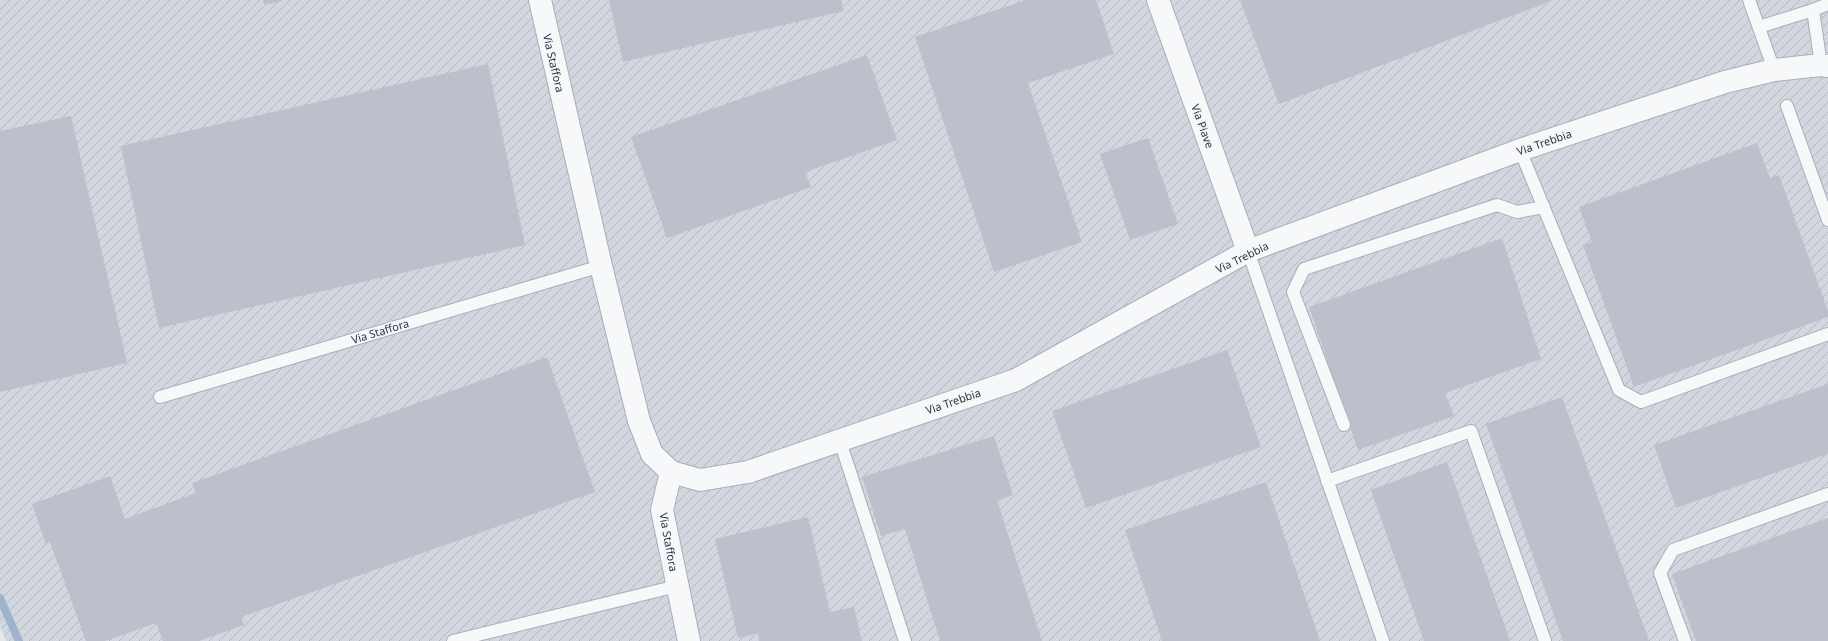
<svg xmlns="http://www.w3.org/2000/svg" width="1828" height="641" viewBox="0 0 1828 641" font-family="'Noto Sans',sans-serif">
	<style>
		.industrial { fill: url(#industrial-furrows) }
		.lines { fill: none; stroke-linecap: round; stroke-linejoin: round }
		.stream { stroke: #9fb4cc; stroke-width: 8 }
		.building { fill: #bbc0ca }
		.lane-casing { stroke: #a9aeb7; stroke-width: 14 }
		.street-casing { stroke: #a9aeb7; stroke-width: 24 }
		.lane { stroke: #f7f8fa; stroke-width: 12 }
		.street { stroke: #f7f8fa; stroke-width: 22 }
		.labels { text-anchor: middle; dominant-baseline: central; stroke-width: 3.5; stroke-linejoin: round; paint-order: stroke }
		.street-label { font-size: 11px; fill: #2b3445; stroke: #f4f6f9 }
	</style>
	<defs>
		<pattern id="industrial-furrows" width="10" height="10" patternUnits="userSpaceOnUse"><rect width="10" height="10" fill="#d2d6de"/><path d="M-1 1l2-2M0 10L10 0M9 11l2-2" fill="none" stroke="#b4b8c0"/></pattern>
	</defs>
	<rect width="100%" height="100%" fill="#e4e7ec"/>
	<path class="industrial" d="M0,0h1828v641h-1822l-6,-15z"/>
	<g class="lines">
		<path class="stream" d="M0,598l19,43"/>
	</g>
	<g class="building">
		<path d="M263,0h19v1l-18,4z"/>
		<path d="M609,0h232l3,11 -221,51z"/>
		<path d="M1026,0h70l18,54 -86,29 54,159 -88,30 -79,-235z"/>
		<path d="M1240,0h314l-275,104z"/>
		<path d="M867,55l30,85 -92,32 6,15 -144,51 -36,-101z"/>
		<path d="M488,64l37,181 -366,83 -38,-182z"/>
		<path d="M71,116l56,247 -127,29v-261z"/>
		<path d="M1148,138l30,86 -48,16 -30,-86z"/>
		<path d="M1757,143l13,35 9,-3 49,136v6l-194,70 -51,-142 9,-3 -13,-35z"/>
		<path d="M1502,238l39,121 -96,34 9,23 -96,34 -49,-143z"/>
		<path d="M1227,350l34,97 -175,61 -34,-97z"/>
		<path d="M547,357l48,135 -354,125 3,8 -45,16h-36l-7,-18 -51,18h-19l-36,-99 -4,2 -14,-40 78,-28 15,43 71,-26 -4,-10z"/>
		<path d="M1828,384v70l-152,54 -22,-63z"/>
		<path d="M1562,397l87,244h-86l-77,-217z"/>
		<path d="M994,436l19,59 -16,5 45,141h-102l-35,-112 -24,7 -19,-59z"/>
		<path d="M1447,462l63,179h-86l-53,-151z"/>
		<path d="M1266,482l54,159h-158l-37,-111z"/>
		<path d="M808,517l22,95 24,-5 8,34h-103l-1,-8 -20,5 -23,-99z"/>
		<path d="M1828,518v123h-132l-24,-67z"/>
	</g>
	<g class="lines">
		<defs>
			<g id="lane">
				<path d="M1749,0l25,70"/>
				<path d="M1813,10l15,-6"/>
				<path d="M1759,27l54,-17 8,55"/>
				<path d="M1787,106l41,114"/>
				<path d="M1520,150l99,240 22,12 187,-68"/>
				<path d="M1248,251l135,390"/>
				<path d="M160,397l441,-131"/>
				<path d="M1344,425l-51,-133 11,-23 193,-64 20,7 27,-5"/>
				<path d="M840,441l65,200"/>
				<path d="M1327,481l144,-50 74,210"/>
				<path d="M453,641l224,-55"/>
				<path d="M1685,641l-25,-68 13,-23 155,-56"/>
			</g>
			<g id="street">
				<path d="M540,0l61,266 38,155 13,33 19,18 29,8 48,-8 268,-92 232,-129 272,-101 205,-68 49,-12 47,-5 7,1"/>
				<path d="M1158,0l90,251"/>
				<path d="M671,472l-9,38 27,131"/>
			</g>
		</defs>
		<use href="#lane" class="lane-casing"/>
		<use href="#street" class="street-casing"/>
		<use href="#lane" class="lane"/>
		<use href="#street" class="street"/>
	</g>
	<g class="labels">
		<g class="street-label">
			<text transform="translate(554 63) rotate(77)">Via Staffora</text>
			<text transform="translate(1203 126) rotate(70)">Via Piave</text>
			<text transform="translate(1544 142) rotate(-19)">Via Trebbia</text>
			<text transform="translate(1242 257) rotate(-26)">Via Trebbia</text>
			<text transform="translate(380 331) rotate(-17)">Via Staffora</text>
			<text transform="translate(953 401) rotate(-19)">Via Trebbia</text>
			<text transform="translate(669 542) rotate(80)">Via Staffora</text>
		</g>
	</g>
</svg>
